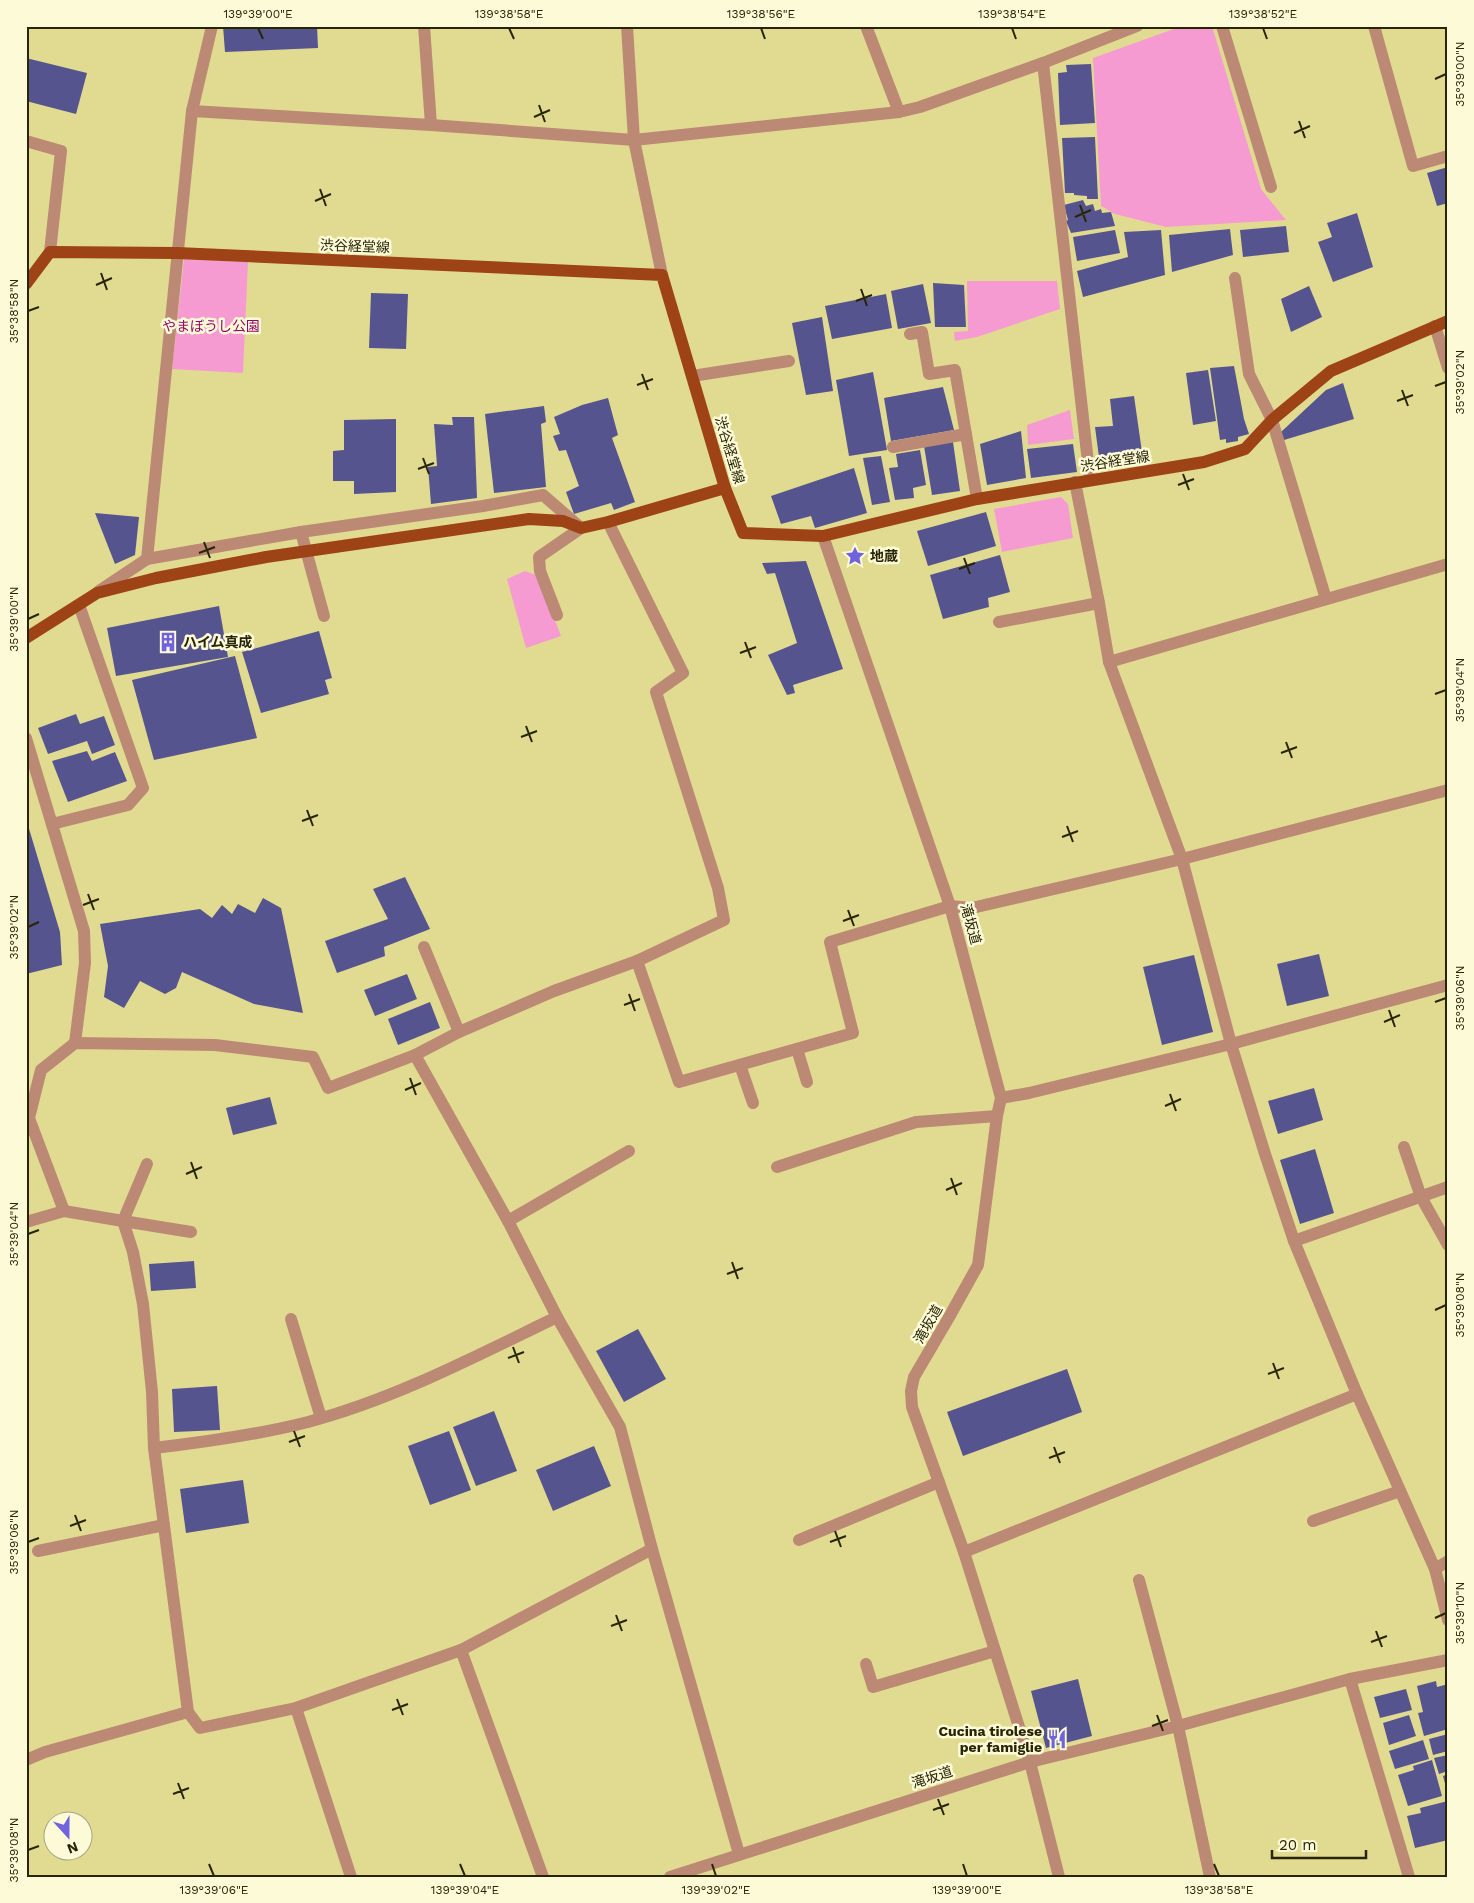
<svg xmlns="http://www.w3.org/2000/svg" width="1474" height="1903" viewBox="0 0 1474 1903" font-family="'Work Sans','Noto Sans JP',sans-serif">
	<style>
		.green { fill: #f69bd1 }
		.building { fill: #56548e }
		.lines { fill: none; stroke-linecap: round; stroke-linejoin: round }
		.minor { stroke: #bc8a74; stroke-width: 12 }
		.major { stroke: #9d4315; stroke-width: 12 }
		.ticks { fill: none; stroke: #282507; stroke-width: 2 }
		.labels { text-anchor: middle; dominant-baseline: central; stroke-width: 5; stroke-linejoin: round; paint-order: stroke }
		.street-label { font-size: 14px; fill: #282507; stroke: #fdfbd7 }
		.park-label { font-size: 14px; fill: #91066c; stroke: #fdfbd7 }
		.poi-label { font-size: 14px; font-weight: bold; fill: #282507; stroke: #fdfbd7; text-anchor: start }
		.neatline { fill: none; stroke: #282507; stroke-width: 2 }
		.ticks-label { font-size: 12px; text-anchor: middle; fill: #282507 }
	</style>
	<rect width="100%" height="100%" fill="#e1db92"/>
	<g class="green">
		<path d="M1182,26h30l49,163 25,31 -120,7 -51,-13 -14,-8 -8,-148z"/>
		<path d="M184,259l64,3 -5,111 -71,-4z"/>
		<path d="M967,281h90l3,28 -83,28 -22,4 -1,-9 14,-1z"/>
		<path d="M1070,410l4,29 -46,6 -1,-20z"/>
		<path d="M1061,497l7,7 5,34 -71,14 -8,-43z"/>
		<path d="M525,571l13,5 23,60 -35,12 -19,-69z"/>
	</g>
	<g class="building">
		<path d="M223,26h94l1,22 -93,4z"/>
		<path d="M26,58l61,15 -11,41 -50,-13z"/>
		<path d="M1091,64l4,59 -35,2 -2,-52 9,-1 -1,-7z"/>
		<path d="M1095,137l3,62h-11v-3l-13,-1v-2h-9l-3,-55z"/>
		<path d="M1448,167v36l-11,3 -10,-33z"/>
		<path d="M1083,200l3,6 7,-2 2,7 6,-2 1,4 9,-1 4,14 -44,7 -5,-12 2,-1 -4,-15z"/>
		<path d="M1357,213l16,54 -40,15 -15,-40 14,-5 -5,-14z"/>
		<path d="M1286,226l3,26 -46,5 -3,-27z"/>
		<path d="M1230,229l3,26 -61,17 -3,-37z"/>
		<path d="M1115,230l5,23 -43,8 -4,-24z"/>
		<path d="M1161,230l4,45 -82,22 -6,-26 51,-14 -4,-25z"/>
		<path d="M933,283l31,2 2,42h-31z"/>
		<path d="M923,284l8,39 -33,6 -7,-38z"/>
		<path d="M1309,286l13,31 -31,15 -10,-33z"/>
		<path d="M371,293l37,1 -2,55 -37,-1z"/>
		<path d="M886,294l6,34 -60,11 -7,-33z"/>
		<path d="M822,317l11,74 -27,4 -14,-72z"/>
		<path d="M1234,366l10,53 5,15 -11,3v4l-12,2v-4l-6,1 -10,-72z"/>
		<path d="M1208,370l8,51 -23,4 -7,-52z"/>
		<path d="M873,372l14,78 -38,6 -13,-76z"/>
		<path d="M1343,383l11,36 -70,21 -3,-8 45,-42z"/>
		<path d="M943,387l11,43 -63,11 -7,-43z"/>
		<path d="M1134,396l9,63 -43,6 -5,-38 18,-1 -3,-27z"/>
		<path d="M608,398l10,37 -6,3 23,64 -21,8 -3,-7 -37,11 -8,-22 13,-6 -13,-36 -7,1 -6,-15 7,-2 -6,-17 28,-12z"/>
		<path d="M544,406l2,16 -5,2 5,63 -52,6 -9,-79z"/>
		<path d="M452,417h22l3,81 -46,6 -3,-37 9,-1 -3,-42 19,1z"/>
		<path d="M396,419v73l-42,2v-13h-21v-30l11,-1v-30z"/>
		<path d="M1021,431l5,47 -39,7 -7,-41z"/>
		<path d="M953,442l7,49 -28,4 -8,-49z"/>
		<path d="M1073,444l4,28 -46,6 -4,-29z"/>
		<path d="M920,450l6,35 -13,3 1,10 -19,2 -6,-32 9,-1 -2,-13z"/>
		<path d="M881,456l9,46 -18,3 -9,-47z"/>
		<path d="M854,468l13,45 -52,15 -4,-12 -30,8 -10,-28z"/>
		<path d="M986,512l10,34 -68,20 -11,-35z"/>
		<path d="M95,513l44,4 -4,38 -20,9z"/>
		<path d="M1000,555l10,37 -22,6 1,9 -46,12 -13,-44z"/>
		<path d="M806,561l37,108 -50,16 2,8 -8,2 -19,-40 29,-12 -22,-70 -8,1 -5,-11z"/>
		<path d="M219,606l9,51 -112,19 -9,-48z"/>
		<path d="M319,631l13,47 -7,2 4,14 -68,19 -19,-61z"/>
		<path d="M235,656l22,82 -103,22 -22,-80z"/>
		<path d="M76,714l4,10 24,-8 11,29 -23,9 -5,-13 -39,13 -10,-26z"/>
		<path d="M87,751l5,10 23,-9 12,29 -59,21 -16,-41z"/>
		<path d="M27,822l33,110 2,33 -36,9z"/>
		<path d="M405,877l25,52 -46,18 1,9 -48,17 -12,-32 63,-22 -15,-30z"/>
		<path d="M263,898l18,10 22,105 -49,-9 -72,-32 -6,16 -11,6 -25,-13 -16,27 -20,-11 4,-31 -8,-42 100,-15 12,9 10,-13 10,9 6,-10 17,9z"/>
		<path d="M1319,954l10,42 -42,10 -10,-42z"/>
		<path d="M1194,955l19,77 -51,13 -19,-78z"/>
		<path d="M407,974l10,25 -42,17 -11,-26z"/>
		<path d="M430,1002l10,26 -42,17 -10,-26z"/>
		<path d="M1314,1088l9,32 -45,14 -10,-33z"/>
		<path d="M270,1097l7,27 -44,11 -7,-27z"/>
		<path d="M1315,1149l19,64 -34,11 -20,-64z"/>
		<path d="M194,1261l2,27 -45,3 -2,-27z"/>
		<path d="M638,1329l28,50 -42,23 -28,-51z"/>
		<path d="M1067,1369l15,43 -119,44 -16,-44z"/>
		<path d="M217,1386l3,44 -46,2 -2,-43z"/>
		<path d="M494,1411l23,60 -41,15 -23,-59z"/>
		<path d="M449,1431l22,59 -41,15 -22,-59z"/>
		<path d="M594,1446l17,40 -58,25 -17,-41z"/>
		<path d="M243,1480l6,43 -63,10 -6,-44z"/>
		<path d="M1078,1679l14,57 -46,12 -15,-57z"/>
		<path d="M1436,1681l1,6 11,-3v45l-24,7 -6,-23 5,-1 -6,-26z"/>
		<path d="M1406,1689l6,21 -32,8 -6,-21z"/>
		<path d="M1409,1715l7,21 -27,9 -6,-22z"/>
		<path d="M1448,1734v17l-15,4 -4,-16z"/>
		<path d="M1423,1740l6,19 -34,10 -6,-18z"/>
		<path d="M1448,1755v16l-9,3 -5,-16z"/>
		<path d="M1432,1760l10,36 -34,10 -10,-31 16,-5 -1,-4z"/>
		<path d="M1448,1774v17h-1l-4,-15z"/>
		<path d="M1448,1801v39l-33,8 -8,-32 14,-3 -1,-5z"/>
	</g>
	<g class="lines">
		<g class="minor">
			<path d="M424,26l7,99"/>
			<path d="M627,26l7,114 28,135"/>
			<path d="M866,26l33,86"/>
			<path d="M1222,26l49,161"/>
			<path d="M1374,26l39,140 35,-10"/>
			<path d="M1043,63l47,417"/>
			<path d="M192,111l239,14 203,15 265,-28 21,-5 123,-44 94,-37"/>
			<path d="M26,141l35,10 -11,101"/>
			<path d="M1235,278l14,96 23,46 54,179"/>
			<path d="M1435,326l13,42"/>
			<path d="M910,334l12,-2 7,42 26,-4 22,129"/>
			<path d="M692,376l97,-15"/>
			<path d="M893,447l73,-13"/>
			<path d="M1075,482l24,121 10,59 73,197 49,185 34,110 29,87 63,153 78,175 13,51"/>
			<path d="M301,532l23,84"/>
			<path d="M823,536l127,370 51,192 -4,18 -19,149 -30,54 -34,58 -3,14 1,16 52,145 66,210 29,115"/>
			<path d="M147,559l45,-448 20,-85"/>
			<path d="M99,591l48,-32 154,-27 182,-26 60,-11 38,33 -42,29 1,14 17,44"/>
			<path d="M999,622l100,-19"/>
			<path d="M1109,662l339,-98"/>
			<path d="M26,738l58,193 1,32 -10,80"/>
			<path d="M52,824l76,-19 15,-17 -64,-183"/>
			<path d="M424,947l35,85"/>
			<path d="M637,961l42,121 174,-49 -23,-91 120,-36 22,2 210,-49 266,-69"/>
			<path d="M797,1049l10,33"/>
			<path d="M415,1055l93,166 49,96 63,110 32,122 87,305"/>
			<path d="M740,1065l13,38"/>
			<path d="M1001,1098l28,-5 202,-49 217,-59"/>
			<path d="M1404,1147l17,50 27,48"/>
			<path d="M147,1164l-24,57 68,11"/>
			<path d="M777,1167l139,-45 81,-6"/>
			<path d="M64,1211l-35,-93 12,-48 34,-27 140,2 98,12 15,31 87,-33 44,-23 95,-41 83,-30 87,-41 -6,-32 -62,-196 27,-19 -75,-151"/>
			<path d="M508,1221l121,-70"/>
			<path d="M26,1222l38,-11 59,10 10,31 10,52 9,88 2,56 34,264 12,16 96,-20 165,-58 191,-101"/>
			<path d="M1294,1241l154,-54"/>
			<path d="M291,1319l30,99"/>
			<path d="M154,1448c52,-6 103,-13 154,-26 87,-23 168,-66 249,-105"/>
			<path d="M1313,1521l87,-30"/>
			<path d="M799,1540l140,-58"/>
			<path d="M38,1551l126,-26"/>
			<path d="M964,1552l393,-158"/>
			<path d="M1435,1569l13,-8"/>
			<path d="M1139,1580l39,146 32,151"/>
			<path d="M461,1650l82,227"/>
			<path d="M866,1664l7,23 122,-36"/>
			<path d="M1350,1679l59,198"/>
			<path d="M296,1708l55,169"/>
			<path d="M26,1760l19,-8 143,-40"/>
			<path d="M670,1877l360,-115 148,-36 172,-47 98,-19"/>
		</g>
		<g class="major">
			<path d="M26,284l24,-32 127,1 485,22 63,213 18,45 80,3 154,-37 227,-37 41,-13 27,-29 59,-49 117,-50"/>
			<path d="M26,638l71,-45 59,-15 110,-21 263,-38 34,2 18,7 27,-6 117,-34"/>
		</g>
	</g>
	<path class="ticks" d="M258,28l5,11M509,28l5,11M761,28l4,11M1012,28l4,11M1263,28l4,11M1435,79l11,-5M539,105l6,17M534,117l16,-7M1299,121l6,17M1294,133l16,-7M320,189l6,17M315,201l16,-7M1080,205l6,17M1075,217l16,-7M101,273l6,17M96,285l16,-7M861,289l6,17M856,301l16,-6M28,311l11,-4M642,374l6,16M637,385l16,-6M1435,386l11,-4M1402,390l6,16M1397,401l16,-6M423,458l6,16M418,469l16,-6M1183,474l6,16M1178,485l16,-6M204,542l6,16M199,553l16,-6M964,558l6,16M959,569l16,-6M28,619l11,-5M745,642l6,16M740,653l16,-6M1435,694l11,-4M526,726l6,16M521,737l16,-6M1286,742l6,16M1281,753l16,-6M307,810l6,16M302,821l16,-6M1067,826l6,16M1062,837l16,-6M88,894l6,16M83,905l16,-6M848,910l6,16M843,921l16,-6M28,927l11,-5M629,994l6,17M1435,1002l11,-4M624,1005l16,-6M1389,1010l6,17M1384,1022l16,-7M410,1078l6,17M405,1090l16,-7M1170,1094l6,17M1165,1106l16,-7M191,1162l6,17M186,1174l16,-7M951,1178l6,17M946,1190l16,-7M28,1234l11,-4M732,1262l6,17M727,1274l16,-6M1435,1310l11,-5M513,1347l6,16M508,1358l16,-6M1273,1363l6,16M1268,1374l16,-6M294,1431l6,16M289,1442l16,-6M1054,1447l6,16M1049,1458l16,-6M75,1515l6,16M70,1526l16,-6M835,1531l6,16M28,1542l11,-4M830,1542l16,-6M616,1615l6,16M1435,1618l11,-5M611,1626l16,-6M1376,1631l6,16M1371,1642l16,-6M397,1699l6,16M392,1710l16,-6M1157,1715l6,16M1152,1726l16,-6M178,1783l6,16M173,1794l16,-6M938,1799l6,16M933,1810l16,-6M28,1850l11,-4M209,1864l5,12M460,1864l5,12M712,1864l4,12M963,1864l4,12M1214,1864l5,12"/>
	<defs>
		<symbol id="sight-bare" viewBox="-9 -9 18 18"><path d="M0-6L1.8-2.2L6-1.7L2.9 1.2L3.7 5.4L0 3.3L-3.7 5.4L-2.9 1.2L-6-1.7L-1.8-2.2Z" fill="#7064de" stroke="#fdfbd7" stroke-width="2.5" paint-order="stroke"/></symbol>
		<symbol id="building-bare" viewBox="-9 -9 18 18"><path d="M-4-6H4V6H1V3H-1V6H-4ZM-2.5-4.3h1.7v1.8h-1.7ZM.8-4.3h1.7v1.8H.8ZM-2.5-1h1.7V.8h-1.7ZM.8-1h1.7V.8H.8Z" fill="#7064de" stroke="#fdfbd7" stroke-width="2.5" paint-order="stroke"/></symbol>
		<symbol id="restaurant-bare" viewBox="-9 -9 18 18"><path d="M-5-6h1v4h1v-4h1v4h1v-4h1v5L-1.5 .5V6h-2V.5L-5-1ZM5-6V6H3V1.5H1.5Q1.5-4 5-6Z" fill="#7064de" stroke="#fdfbd7" stroke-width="2.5" paint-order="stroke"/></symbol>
	</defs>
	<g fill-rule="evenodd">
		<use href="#sight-bare" x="841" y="542" width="28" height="28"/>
		<use href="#building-bare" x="154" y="628" width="28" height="28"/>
		<use href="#restaurant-bare" x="1043" y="1725" width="28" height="28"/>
	</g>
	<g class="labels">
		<g class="street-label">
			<text transform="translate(355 246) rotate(2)">渋谷経堂線</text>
			<text transform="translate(730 450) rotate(73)">渋谷経堂線</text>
			<text transform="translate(1115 461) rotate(-9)">渋谷経堂線</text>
			<text transform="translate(971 924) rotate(74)">滝坂道</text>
			<text transform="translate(928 1324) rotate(-60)">滝坂道</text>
			<text transform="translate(932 1777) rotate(-18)">滝坂道</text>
		</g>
		<g class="park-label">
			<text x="211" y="326">やまぼうし公園</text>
		</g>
		<g class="poi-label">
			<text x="870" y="556">地蔵</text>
			<text x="183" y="642">ハイム真成</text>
			<text x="1042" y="1731" text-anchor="end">Cucina tirolese<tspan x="1042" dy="16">per famiglie</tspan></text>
		</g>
	</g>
	<rect width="1474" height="1903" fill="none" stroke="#fdfbd7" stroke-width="55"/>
	<g transform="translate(68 1836) rotate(159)"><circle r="24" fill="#fdfbd7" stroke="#a8a584"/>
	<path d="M0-4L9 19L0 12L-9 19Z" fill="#7064de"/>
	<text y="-8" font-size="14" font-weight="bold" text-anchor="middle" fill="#282507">N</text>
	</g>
	<path d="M1272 1850v8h94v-8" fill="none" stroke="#282507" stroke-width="2.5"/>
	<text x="1279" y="1850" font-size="15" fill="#282507" stroke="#fdfbd7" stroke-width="4" paint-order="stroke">20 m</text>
	<rect x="28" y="28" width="1418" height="1848" class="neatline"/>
	<g class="ticks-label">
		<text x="258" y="18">139°39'00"E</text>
		<text x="509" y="18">139°38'58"E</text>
		<text x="761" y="18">139°38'56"E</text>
		<text x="1012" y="18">139°38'54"E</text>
		<text x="1263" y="18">139°38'52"E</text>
		<text transform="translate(1460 74) rotate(-90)" y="4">35°39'00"N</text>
		<text transform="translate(14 311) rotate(-90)" y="4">35°38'58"N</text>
		<text transform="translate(1460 382) rotate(-90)" y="4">35°39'02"N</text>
		<text transform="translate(14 619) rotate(-90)" y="4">35°39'00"N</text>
		<text transform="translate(1460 690) rotate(-90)" y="4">35°39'04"N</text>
		<text transform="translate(14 927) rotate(-90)" y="4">35°39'02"N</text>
		<text transform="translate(1460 998) rotate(-90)" y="4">35°39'06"N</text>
		<text transform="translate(14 1234) rotate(-90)" y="4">35°39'04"N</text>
		<text transform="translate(1460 1305) rotate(-90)" y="4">35°39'08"N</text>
		<text transform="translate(14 1542) rotate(-90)" y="4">35°39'06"N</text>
		<text transform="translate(1460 1613) rotate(-90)" y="4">35°39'10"N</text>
		<text transform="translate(14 1850) rotate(-90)" y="4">35°39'08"N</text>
		<text x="214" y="1894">139°39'06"E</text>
		<text x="465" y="1894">139°39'04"E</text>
		<text x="716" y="1894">139°39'02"E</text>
		<text x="967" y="1894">139°39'00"E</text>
		<text x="1219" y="1894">139°38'58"E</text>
	</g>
</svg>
